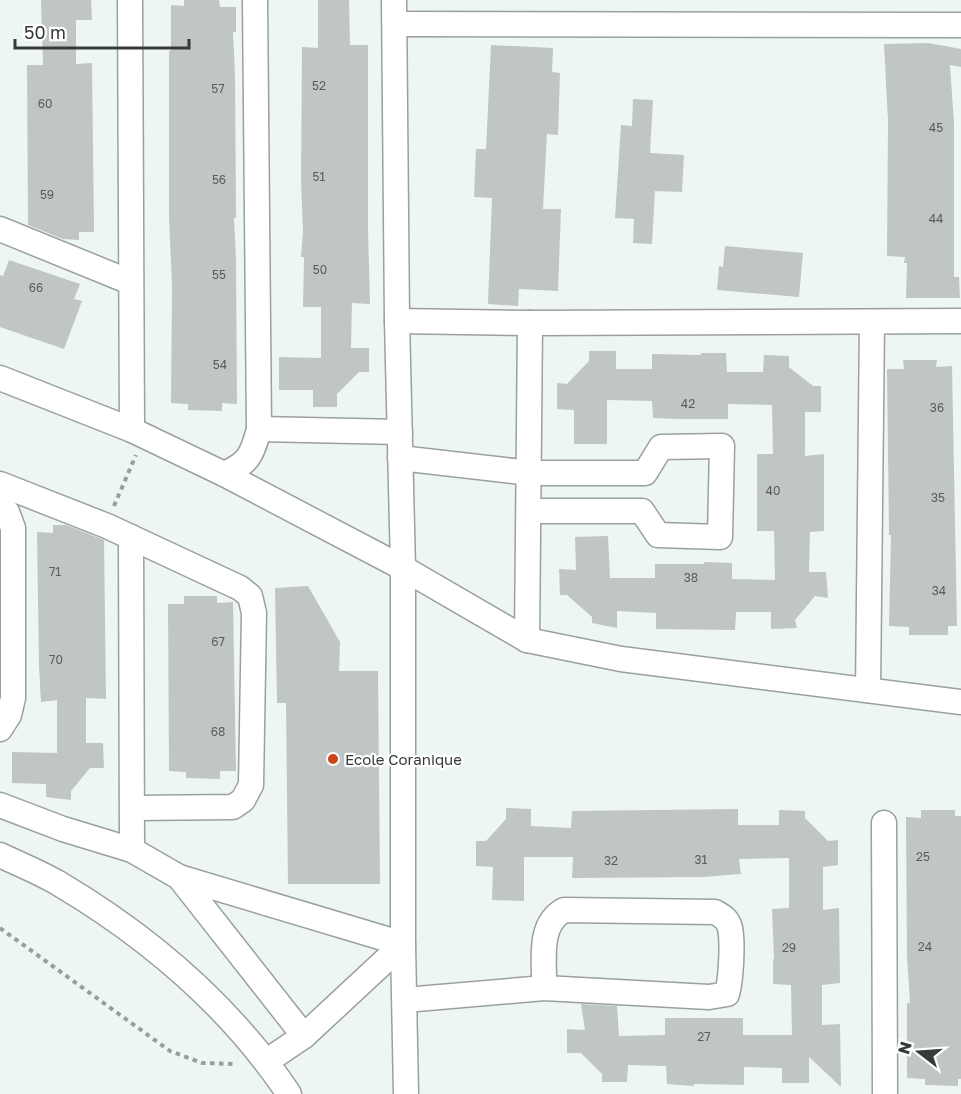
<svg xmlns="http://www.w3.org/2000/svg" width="961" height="1094" viewBox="0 0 961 1094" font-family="'Golos Text',sans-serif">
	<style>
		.building { fill: #bfc6c5 }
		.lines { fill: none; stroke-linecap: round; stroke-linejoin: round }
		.minor-casing { stroke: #9aa09f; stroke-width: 27 }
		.path { stroke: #989d9d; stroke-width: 4; stroke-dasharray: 4.5 4.5; stroke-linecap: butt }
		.minor { stroke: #fff; stroke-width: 24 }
		.poi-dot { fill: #cc4419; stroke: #fff; stroke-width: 2 }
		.labels { text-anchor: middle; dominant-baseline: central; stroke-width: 4.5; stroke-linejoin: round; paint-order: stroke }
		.number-label { font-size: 12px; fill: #595d5d }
		.poi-label { font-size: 15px; fill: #373a3a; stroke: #fff; text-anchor: start }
	</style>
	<rect width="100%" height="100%" fill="#eef6f5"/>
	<g class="building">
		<path d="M41,0h50l1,20h-16v44l16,-1 2,169h-15v8l-16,-1 -35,-14 -1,-160h16z"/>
		<path d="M184,0h35l1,7h16v25h-3l2,42 1,144h-2l2,42 1,144 -15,-1v8l-34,-1v-6l-17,-1 1,-117 -3,-69v-166h2v-46l13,1z"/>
		<path d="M318,0h31l1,45h18v185l2,74 -18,-1 -1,45h18v24h-10l-22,22v13h-24v-17h-34v-33l42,1v-51h-18l1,-50h-3l2,-26 -2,-49 1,-135 16,1z"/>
		<path d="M928,43l33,6v18l-11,-2 4,58v154h5l1,21h-54l1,-35h-3l1,-6 -18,-1 1,-135 -4,-77z"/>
		<path d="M491,45l62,3 -1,24 8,1 -2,62 -11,-1 -4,75h18l-3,82 -39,-2 -1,17 -30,-2 4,-106 -18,-1 2,-48h10z"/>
		<path d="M633,99l20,1 -3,53 34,2 -2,37 -27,-1 -3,53 -19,-1 1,-24 -19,-1 6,-93 11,1z"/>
		<path d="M725,246l78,7 -4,44 -82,-7 2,-24 4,1z"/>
		<path d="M9,260l71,24 -6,15 8,2 -18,48 -64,-22v-52l3,1z"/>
		<path d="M589,351h27v18h36v-15l49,1v-2h25l1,19h36l1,-17 25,1v11l24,19h8v26h-16v44l19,-2v77l-14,1 -1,40h17l2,26 -13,-2 -20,24 2,8 -26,1v-17h-35l-1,18 -79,-1v-16l-39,-2v17l-25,-5v-6l-25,-22h-7l-1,-26 17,1 -1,-33 33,-1 2,42h45v-14h49v-2l28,1v16l43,1 -1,-49h-17v-77h16l-1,-49 -44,-1v15h-51l-24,-1 -1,-17 -45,-1v44h-33v-34l-17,-1v-26l10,1 22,-23z"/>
		<path d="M903,360h34l-1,7 16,-1 5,260h-9v9h-39v-8l-20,-1 2,-91h-2l-2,-166h17z"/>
		<path d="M53,525h13l38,15 2,159 -20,-1v45h17l1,25h-14l-19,23v9l-25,-3v-13l-34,-1v-31l45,1v-53l-16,2 -2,-36 -2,-134 16,1z"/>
		<path d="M308,586l32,56 -1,29h39l2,213h-92l-2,-181h-9l-2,-115z"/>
		<path d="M184,596h33v7l16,-1 3,169h-16v8l-34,-1v-6l-17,-1 -1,-167h16z"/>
		<path d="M506,808l25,1v17l40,2 1,-17 166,-2v16h41v-15l26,1v7l23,23 10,-1v25l-15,2v43l16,-2 1,75 -18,2v40l18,-1 1,63 -32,-30v26h-27v-15l-38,-1v18l-50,-1v2l-27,-2 -1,-18 -38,-1 -1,17h-25v-8l-21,-21h-14v-24l18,1 -4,-26 36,2 2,30 46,-1v-17h78v17h49l-1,-50 -18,-1v-25h1l-2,-50 17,-1v-50l-50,1 2,15 -38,3 -131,1 1,-21h-49v44l-32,-1 1,-33 -17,-1v-25h10l20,-22z"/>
		<path d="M921,810h34v6h6v263h-3v7l-33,-1v-6l-18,-1v-75h3l-3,-47 -1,-139 15,1z"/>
	</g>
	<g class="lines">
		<defs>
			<g id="minor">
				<path d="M130,0l2,430"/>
				<path d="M395,24l566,1"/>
				<path d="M0,229l130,53"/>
				<path d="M397,321l133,2 431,-2"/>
				<path d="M0,378l132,52 92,44 179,94 124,72 94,19 340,43"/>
				<path d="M259,429l141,3"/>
				<path d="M400,458l130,15h115l16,-26 61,-1 -2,91 -62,-2 -16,-24h-113"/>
				<path d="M224,474c25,-11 28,-19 35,-45l-4,-429"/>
				<path d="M0,484l107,42 133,62 10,8 4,17 -3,172 -8,15 -10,7 -100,1"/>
				<path d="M0,503l7,9 6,16v170l-4,17 -9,14"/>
				<path d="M131,537l1,313"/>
				<path d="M527,640l3,-317"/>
				<path d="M868,690l4,-368"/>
				<path d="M0,805l63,24 69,21 47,27 125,159"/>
				<path d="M884,823l1,271"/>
				<path d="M0,855c19,9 39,17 58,28 91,54 172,123 231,211"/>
				<path d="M179,877l224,67 3,150"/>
				<path d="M405,1000l139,-12 165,9 18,-3c4,-14 6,-51 3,-66 -2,-9 -8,-12 -15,-16l-151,-2c-27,15 -19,51 -20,78"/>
				<path d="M267,1061l37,-25 99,-92v-376l-6,-247 -3,-321"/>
			</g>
		</defs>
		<use href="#minor" class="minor-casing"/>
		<g class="path">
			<path d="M114,506l22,-51"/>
			<path d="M0,928l170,123 32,12 34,1"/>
		</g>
		<use href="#minor" class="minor"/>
	</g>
	<circle class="poi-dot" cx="333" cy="759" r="6"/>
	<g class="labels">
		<g class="number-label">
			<text x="319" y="85">52</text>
			<text x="218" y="88">57</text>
			<text x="45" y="103">60</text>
			<text x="936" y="127">45</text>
			<text x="319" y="176">51</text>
			<text x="219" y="179">56</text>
			<text x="47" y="194">59</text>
			<text x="936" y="218">44</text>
			<text x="320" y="269">50</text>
			<text x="219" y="274">55</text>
			<text x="36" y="287">66</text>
			<text x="220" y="364">54</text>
			<text x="688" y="403">42</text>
			<text x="937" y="407">36</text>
			<text x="773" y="490">40</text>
			<text x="938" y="497">35</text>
			<text x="55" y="571">71</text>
			<text x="691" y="577">38</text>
			<text x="939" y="590">34</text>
			<text x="218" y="641">67</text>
			<text x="56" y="659">70</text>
			<text x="218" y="731">68</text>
			<text x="923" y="856">25</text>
			<text x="701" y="859">31</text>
			<text x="611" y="860">32</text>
			<text x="925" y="946">24</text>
			<text x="789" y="947">29</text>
			<text x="704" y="1036">27</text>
		</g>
		<g class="poi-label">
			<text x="345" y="759">Ecole Coranique</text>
		</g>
	</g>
	<g transform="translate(919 1052) rotate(287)" stroke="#ffffff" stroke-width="4.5" paint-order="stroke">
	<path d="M0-4.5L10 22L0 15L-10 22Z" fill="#373a3a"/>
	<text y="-9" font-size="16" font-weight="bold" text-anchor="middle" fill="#373a3a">N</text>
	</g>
	<path d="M15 39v9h174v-9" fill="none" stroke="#373a3a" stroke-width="3"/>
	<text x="24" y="39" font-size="18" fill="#373a3a" stroke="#ffffff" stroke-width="4.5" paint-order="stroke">50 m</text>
</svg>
